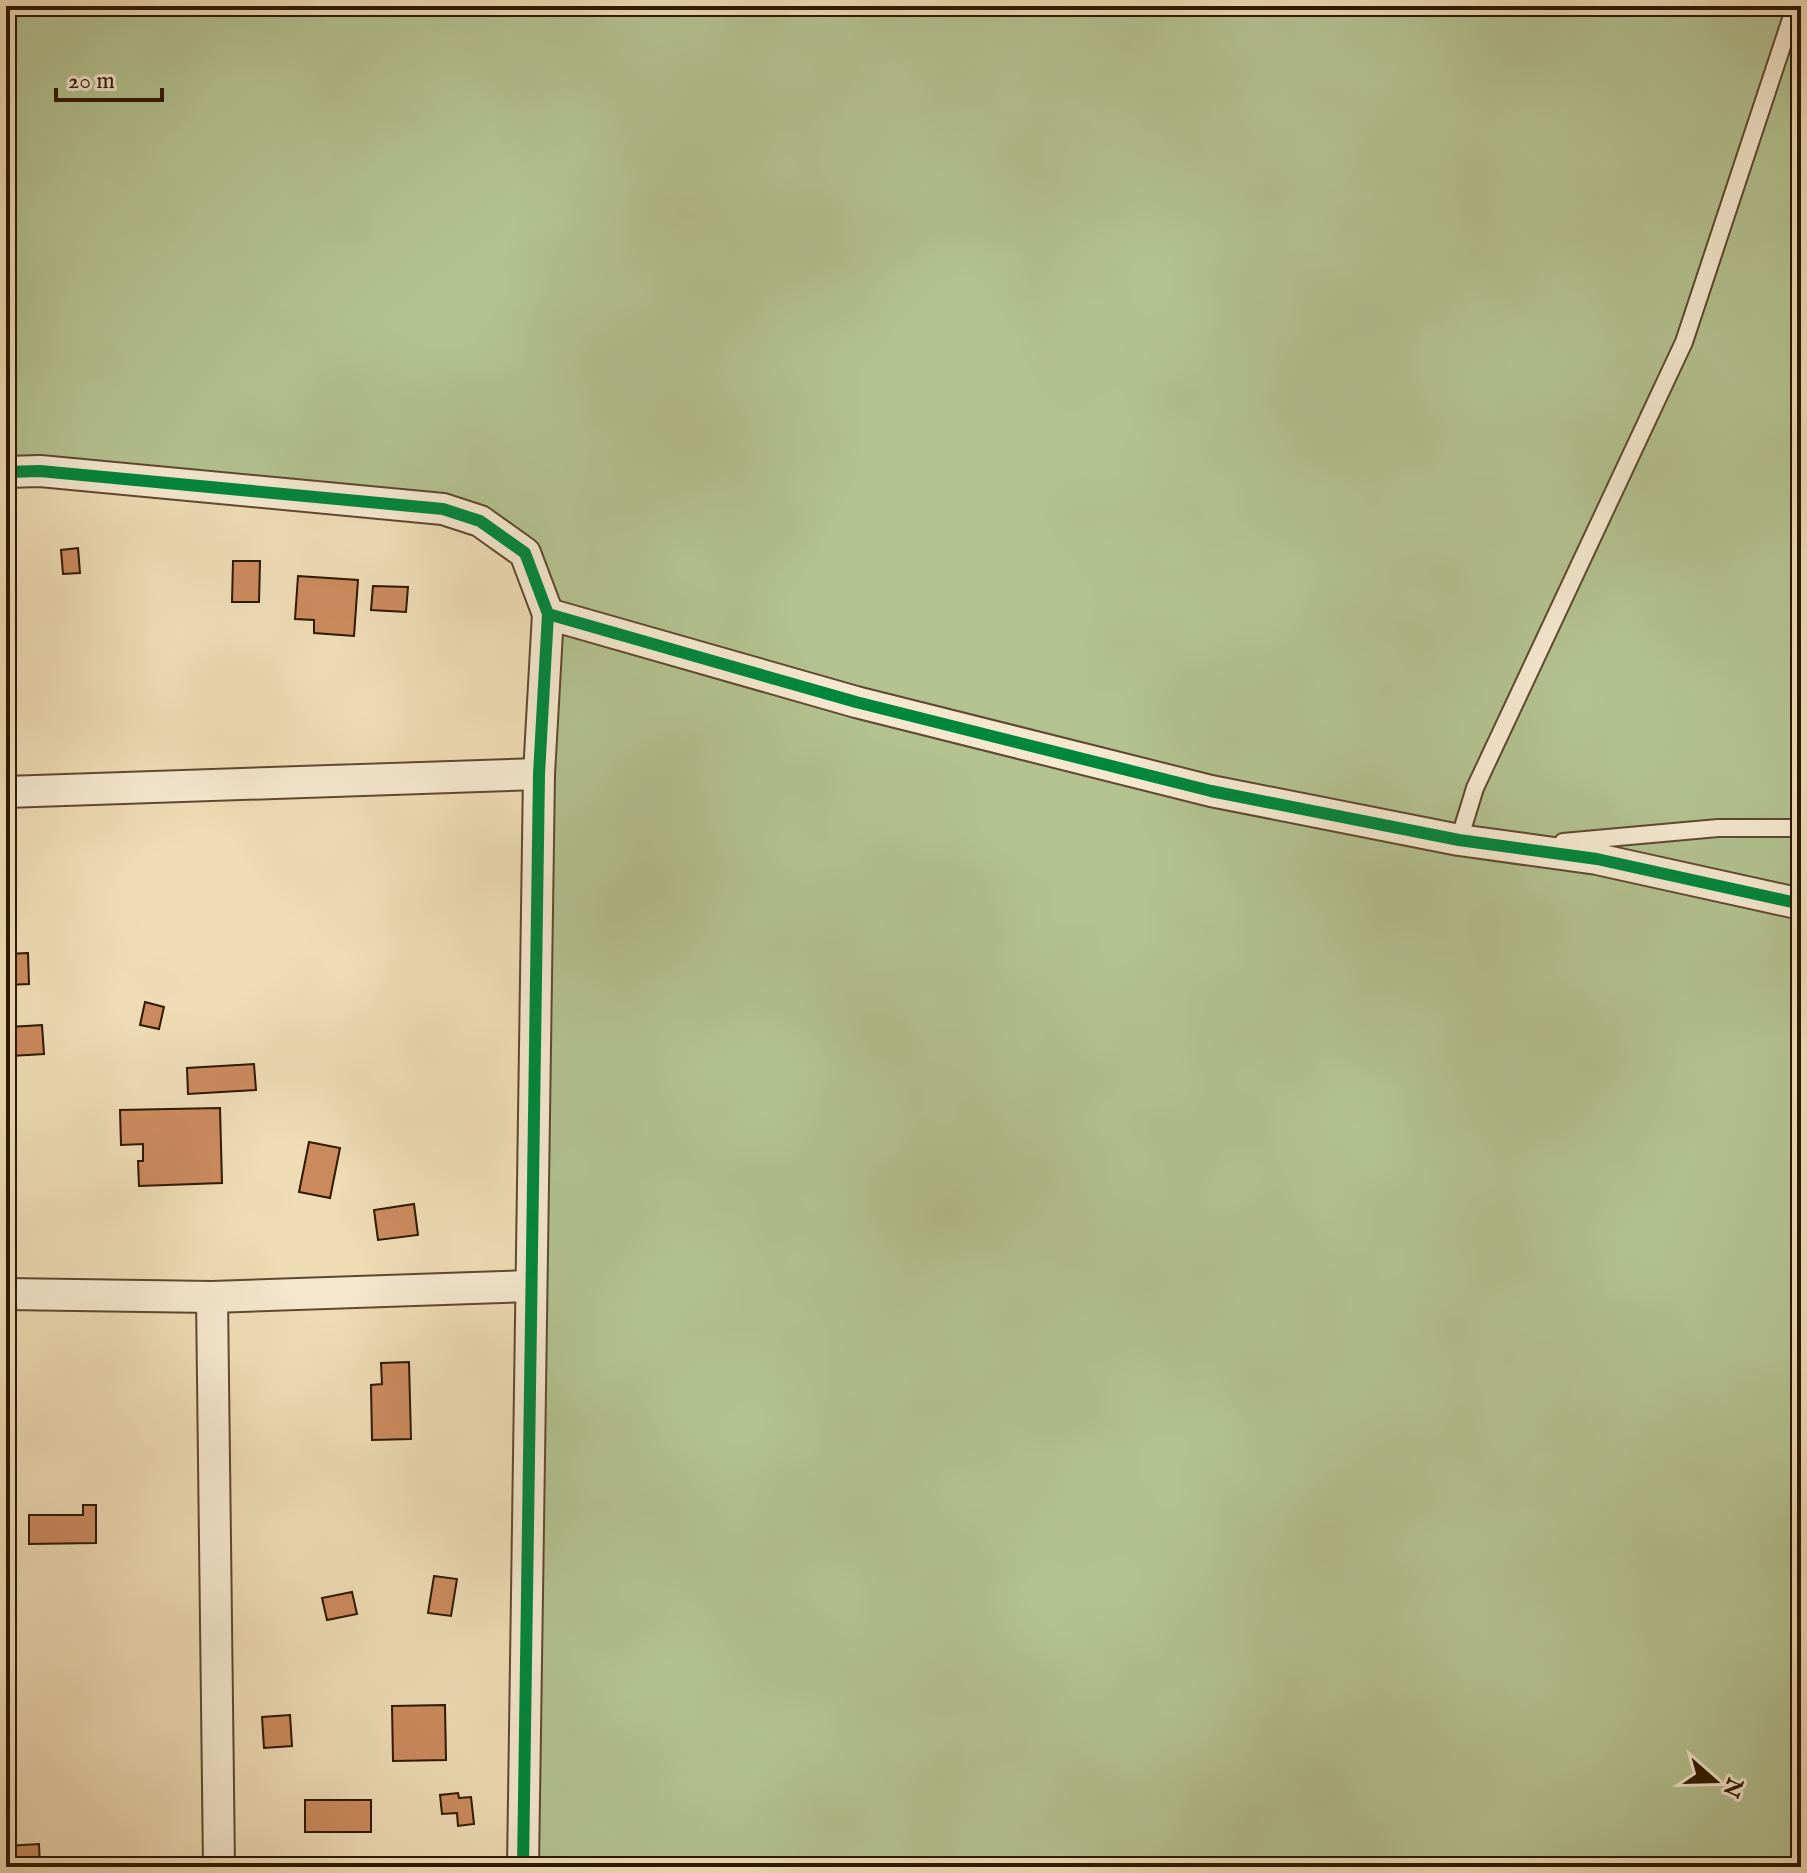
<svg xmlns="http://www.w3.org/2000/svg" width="1807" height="1873" viewBox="0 0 1807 1873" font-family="'IM FELL English',serif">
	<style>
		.green { fill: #b4c291; stroke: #706d48; stroke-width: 2 }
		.building { fill: #cb8b5f; stroke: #2c1800; stroke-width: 2 }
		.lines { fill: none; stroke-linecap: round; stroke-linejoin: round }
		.service-casing { stroke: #5d492d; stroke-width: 20 }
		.minor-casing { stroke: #5d492d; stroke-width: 34 }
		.service { stroke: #f5e8cf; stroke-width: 16 }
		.minor { stroke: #f5e8cf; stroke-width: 30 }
		.cycleway-casing { stroke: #f5e8cf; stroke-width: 17 }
		.cycleway { stroke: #00873e; stroke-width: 12 }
	</style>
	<rect width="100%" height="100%" fill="#efdcb5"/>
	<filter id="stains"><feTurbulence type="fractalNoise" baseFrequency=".0025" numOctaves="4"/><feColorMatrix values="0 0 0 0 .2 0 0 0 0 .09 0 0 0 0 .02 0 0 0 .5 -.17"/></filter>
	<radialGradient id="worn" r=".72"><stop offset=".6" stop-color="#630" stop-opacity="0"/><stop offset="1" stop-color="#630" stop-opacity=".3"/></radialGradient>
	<path class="green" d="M6,6h1795v1861h-1278l25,-1253 -23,-61 -45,-32 -474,-49z"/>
	<g class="building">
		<path d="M78,548l2,25 -17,1 -2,-24z"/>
		<path d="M233,561h27l-1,41h-27z"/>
		<path d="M298,576l60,4 -4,56 -40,-3v-13l-19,-1z"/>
		<path d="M373,586l35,1 -2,25 -35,-2z"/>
		<path d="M6,600h9l-1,119h-8z"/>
		<path d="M28,953l1,31 -23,1v-31z"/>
		<path d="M145,1002l19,5 -5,22 -19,-4z"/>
		<path d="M42,1025l2,29 -33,2 -2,-29z"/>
		<path d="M254,1064l2,26 -68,4 -1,-26z"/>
		<path d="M220,1108l2,75 -83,3 -1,-25h5v-17l-22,1 -1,-35z"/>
		<path d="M309,1142l31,6 -10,50 -31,-6z"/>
		<path d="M414,1204l4,31 -40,5 -4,-30z"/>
		<path d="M409,1362l2,77 -39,1 -1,-55 11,-1 -1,-21z"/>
		<path d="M83,1505h13v38l-67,1v-29h54z"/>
		<path d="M434,1576l23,3 -6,37 -23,-3z"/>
		<path d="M352,1592l5,22 -30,6 -5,-22z"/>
		<path d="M445,1705l1,55 -53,1 -1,-55z"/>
		<path d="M290,1715l2,31 -28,2 -2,-31z"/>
		<path d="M458,1793l1,5 12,-1 3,27 -16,2 -1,-13 -15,1 -2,-19z"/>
		<rect x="305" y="1800" width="66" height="32"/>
		<path d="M39,1844l1,23h-34v-21z"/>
		<path d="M411,1860v7h-47v-6z"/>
	</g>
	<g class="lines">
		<defs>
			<g id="service">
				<path d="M1464,841l-5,-1 16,-52 209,-446 108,-326 9,-8"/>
				<path d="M1563,842l155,-14h83"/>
			</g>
			<g id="minor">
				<path d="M6,472l34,-1 403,38 37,12 45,32 23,61 -9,160 -16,1093"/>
				<path d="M548,614l308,88 355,89 248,49 138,19 204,45"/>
				<path d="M6,792l533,-18"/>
				<path d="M6,1294l206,3 319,-11"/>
				<path d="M212,1297l7,570"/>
			</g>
		</defs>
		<use href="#service" class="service-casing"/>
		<use href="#minor" class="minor-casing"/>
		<use href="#service" class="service"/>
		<use href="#minor" class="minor"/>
		<defs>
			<g id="cycleway">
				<path d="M6,472l34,-1 403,38 37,12 45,32 23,61 -9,160 -16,1093"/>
				<path d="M548,614l308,88 355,89 248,49 138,19 204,45"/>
			</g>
		</defs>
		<use href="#cycleway" class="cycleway-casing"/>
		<use href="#cycleway" class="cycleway"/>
	</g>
	<rect width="1807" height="1873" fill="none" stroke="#efdcb5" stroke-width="32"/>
	<rect x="8" y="8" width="1791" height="1857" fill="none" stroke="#2c1800" stroke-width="4"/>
	<rect x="16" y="16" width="1775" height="1841" fill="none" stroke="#2c1800" stroke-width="2"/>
	<g transform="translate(1715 1781) rotate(110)" stroke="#f5e8cf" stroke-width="6" paint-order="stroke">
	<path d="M0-6L14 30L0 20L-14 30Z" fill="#2c1800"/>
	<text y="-12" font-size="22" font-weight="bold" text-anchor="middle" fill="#2c1800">N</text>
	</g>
	<path d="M56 88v12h106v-12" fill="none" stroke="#2c1800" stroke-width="4"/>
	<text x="68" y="88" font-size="24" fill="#2c1800" stroke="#f5e8cf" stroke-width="6" paint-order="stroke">20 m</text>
	<rect width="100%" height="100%" filter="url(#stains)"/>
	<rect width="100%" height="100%" fill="url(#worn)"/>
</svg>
